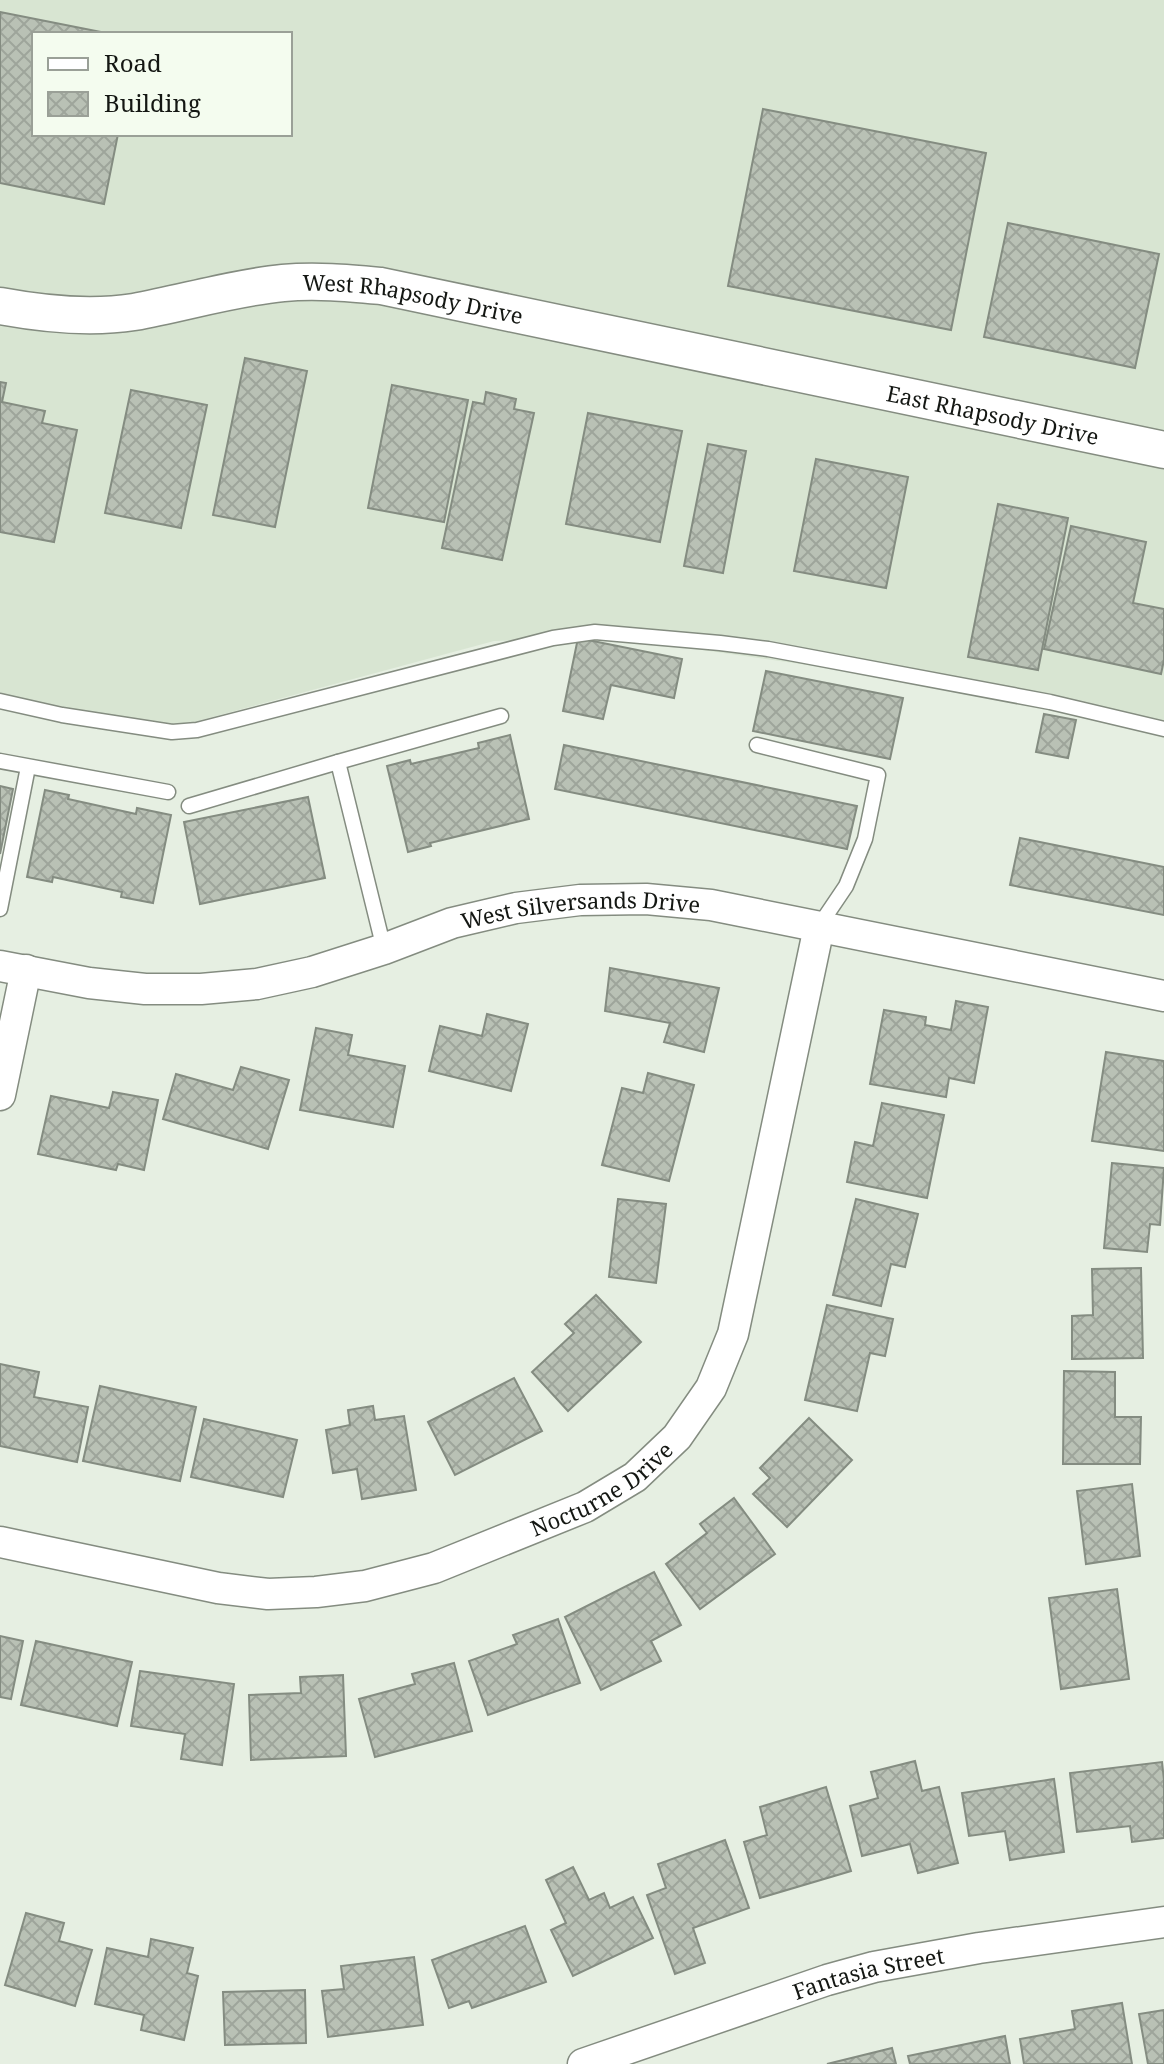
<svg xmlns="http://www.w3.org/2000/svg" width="1164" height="2064" viewBox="0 0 1164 2064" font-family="'Noto Serif',serif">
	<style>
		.built { fill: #d8e5d2; fill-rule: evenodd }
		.building { fill: url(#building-cross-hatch); stroke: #848c81; stroke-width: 2 }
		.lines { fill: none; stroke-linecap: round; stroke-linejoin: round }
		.service-casing { stroke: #848c80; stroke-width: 17 }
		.minor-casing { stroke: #848c80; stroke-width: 33 }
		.tertiary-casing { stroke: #848c80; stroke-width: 39 }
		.service { stroke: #fff; stroke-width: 14 }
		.minor { stroke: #fff; stroke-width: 30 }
		.tertiary { stroke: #fff; stroke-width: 36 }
		.labels { text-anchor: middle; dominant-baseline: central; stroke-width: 8; stroke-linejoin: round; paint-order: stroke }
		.street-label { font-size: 22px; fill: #141713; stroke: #f4fcef }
	</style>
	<defs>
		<pattern id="building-cross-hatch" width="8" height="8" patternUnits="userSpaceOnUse" patternTransform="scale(2)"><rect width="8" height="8" fill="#b9c1b5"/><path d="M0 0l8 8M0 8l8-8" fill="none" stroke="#9ea59b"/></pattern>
	</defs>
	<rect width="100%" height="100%" fill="#e6efe2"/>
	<path class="built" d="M0,0h1164v725l-321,-55 -233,-33 -116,4 -326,88 -168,-33zM34,34h256v100h-256z"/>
	<g class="building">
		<path d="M0,12l111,22h-77v100h84l-14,70 -104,-21z"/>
		<path d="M763,109l223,44 -35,177 -223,-44z"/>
		<path d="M1008,223l151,31 -24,114 -151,-31z"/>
		<path d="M245,358l62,13 -32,156 -62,-12z"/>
		<path d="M0,382l6,1 -4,19 43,9 -3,12 35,7 -23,112 -54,-10z"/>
		<path d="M392,385l76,15 -24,122 -76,-14z"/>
		<path d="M131,390l76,15 -26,123 -76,-15z"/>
		<path d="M486,392l30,7 -2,10 20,4 -32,147 -60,-12 31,-146 11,2z"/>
		<path d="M588,413l94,18 -22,111 -94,-18z"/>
		<path d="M708,444l38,7 -23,122 -39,-7z"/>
		<path d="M816,459l92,18 -22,111 -92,-17z"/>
		<path d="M998,504l70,14 -30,152 -70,-13z"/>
		<path d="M1071,526l75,16 -13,61 31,6v51l-3,14 -117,-25z"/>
		<path d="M578,638l104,21 -8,39 -63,-13 -8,34 -40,-8z"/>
		<path d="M766,671l137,27 -13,61 -137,-28z"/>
		<path d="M1044,714l32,6 -8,38 -32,-6z"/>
		<path d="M510,735l19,84 -99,24 1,3 -23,6 -21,-86 23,-6 1,4 68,-16 -1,-5z"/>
		<path d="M564,745l293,61 -10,43 -292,-60z"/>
		<path d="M0,786l13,3 -13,65z"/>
		<path d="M45,790l24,5 -1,4 68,15 1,-6 34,7 -18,88 -32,-6 1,-5 -69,-15 -1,5 -25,-5z"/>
		<path d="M308,797l17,81 -125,26 -16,-82z"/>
		<path d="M1020,838l144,29v48l-154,-30z"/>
		<path d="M610,968l109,20 -15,64 -40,-10 6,-19 -65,-12z"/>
		<path d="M956,1001l32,6 -14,76 -25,-5 -3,19 -76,-13 14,-74 42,7 -1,8 26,5z"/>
		<path d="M487,1014l41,10 -17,67 -82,-20 11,-45 42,10z"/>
		<path d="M316,1028l36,7 -4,20 57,11 -12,61 -93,-17z"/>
		<path d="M1106,1052l58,9v90l-72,-10z"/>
		<path d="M241,1067l48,13 -21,69 -105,-30 13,-45 57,16z"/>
		<path d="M648,1073l46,12 -25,96 -67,-16 20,-77 21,5z"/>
		<path d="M113,1092l45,8 -14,70 -26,-6 -2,6 -78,-16 13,-58 58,12z"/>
		<path d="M882,1103l62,12 -17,83 -80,-16 8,-40 18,4z"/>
		<path d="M1112,1163l52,5 -4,57 -10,-1 -3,28 -43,-4z"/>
		<path d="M618,1199l48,5 -10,79 -47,-6z"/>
		<path d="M856,1199l62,15 -13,53 -14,-3 -10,42 -48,-11z"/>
		<path d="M1141,1268l2,90 -71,1v-43l21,-1 -1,-46z"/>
		<path d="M596,1295l45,47 -73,69 -36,-39 42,-39 -9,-9z"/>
		<path d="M827,1305l66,14 -8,37 -15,-3 -13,58 -52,-11z"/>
		<path d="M0,1364l39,8 -5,25 54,10 -11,55 -77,-16z"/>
		<path d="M1064,1371l51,1v45h26l-1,47h-77z"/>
		<path d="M514,1378l28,53 -87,44 -27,-53z"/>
		<path d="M100,1386l96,21 -16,74 -97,-20z"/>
		<path d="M373,1406l2,14 29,-4 12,74 -54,9 -5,-30 -24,4 -7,-43 24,-5 -2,-15z"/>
		<path d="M809,1418l43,42 -65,67 -34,-33 17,-16 -10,-10z"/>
		<path d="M204,1419l93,21 -14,57 -92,-20z"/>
		<path d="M1132,1484l8,72 -54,8 -9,-73z"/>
		<path d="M734,1498l41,56 -75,55 -34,-45 41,-31 -7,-9z"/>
		<path d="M654,1572l27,53 -30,16 10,20 -60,29 -36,-73z"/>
		<path d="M1117,1589l12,90 -68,10 -12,-91z"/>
		<path d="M558,1619l22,64 -92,32 -19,-54 48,-17 -4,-9z"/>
		<path d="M0,1636l23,5 -12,58 -11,-2z"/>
		<path d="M36,1641l96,21 -15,64 -96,-21z"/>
		<path d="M454,1663l18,68 -97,26 -16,-58 56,-15 -3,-10z"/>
		<path d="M140,1671l94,13 -12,81 -41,-6 4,-25 -54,-8z"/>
		<path d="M343,1675l3,81 -95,4 -2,-65 52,-2 -1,-16z"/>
		<path d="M915,1761l7,30 17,-4 19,76 -40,10 -8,-29 -48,12 -12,-50 28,-8 -7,-26z"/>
		<path d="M1162,1762l2,18v58l-32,4 -2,-16 -53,6 -7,-59z"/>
		<path d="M1054,1779l10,73 -54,8 -5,-29 -36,5 -7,-43z"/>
		<path d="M826,1787l25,84 -91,27 -16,-56 23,-7 -7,-28z"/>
		<path d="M725,1840l24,68 -56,20 12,35 -30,11 -28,-79 19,-7 -8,-24z"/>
		<path d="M573,1867l16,33 15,-7 6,15 23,-11 20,41 -80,38 -22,-46 15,-7 -20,-43z"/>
		<path d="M26,1913l38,10 -5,18 33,9 -17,56 -70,-21z"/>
		<path d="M525,1926l21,56 -74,26 -3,-7 -20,7 -17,-48z"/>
		<path d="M151,1939l42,9 -6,25 11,3 -14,64 -43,-10 3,-15 -49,-11 12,-56 41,9z"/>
		<path d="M414,1957l9,68 -95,12 -6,-46 22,-2 -3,-23z"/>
		<path d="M305,1990l1,53 -81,2 -2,-53z"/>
		<path d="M1122,2003l10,61h-108l-4,-25 55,-10 -3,-18z"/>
		<path d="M1164,2010v54h-16l-9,-50z"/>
		<path d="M1005,2036l5,28h-100l-2,-8z"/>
		<path d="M892,2048l4,16h-69z"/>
	</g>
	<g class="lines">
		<defs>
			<g id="service">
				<path d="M0,701l62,14 110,17 25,-2 356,-92 42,-6 125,11 48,6 282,53 114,27"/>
				<path d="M757,745l121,30 -13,64 -19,47 -27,40"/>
				<path d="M0,761l168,31"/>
				<path d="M189,806l149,-44"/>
				<path d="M0,909l28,-142"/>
				<path d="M384,949l-46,-187 163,-46"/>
			</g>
			<g id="minor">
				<path id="s1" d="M0,966l89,17 56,6h56l56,-5 55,-12 72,-23 68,-26 64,-15 64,-8 66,-1 65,6 453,91"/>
				<path d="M0,1095l26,-125"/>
				<path id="s2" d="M0,1542l218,46 50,6 48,-2 49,-6 69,-18 151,-61 50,-30 42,-40 34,-49 22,-54 86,-407"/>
				<path id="s3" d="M583,2064l244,-84 47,-13 105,-19 185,-26"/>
			</g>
			<g id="tertiary">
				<path id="s4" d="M0,306c43,8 90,13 134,6 50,-9 98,-24 149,-29 33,-3 65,0 98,3l783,164"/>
			</g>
		</defs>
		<use href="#service" class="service-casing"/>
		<use href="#minor" class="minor-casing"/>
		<use href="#tertiary" class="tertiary-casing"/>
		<use href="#service" class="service"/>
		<use href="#minor" class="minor"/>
		<use href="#tertiary" class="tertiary"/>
	</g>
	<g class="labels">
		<g class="street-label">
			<text stroke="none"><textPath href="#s4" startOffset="418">West Rhapsody Drive</textPath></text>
			<text stroke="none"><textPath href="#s4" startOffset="1010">East Rhapsody Drive</textPath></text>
			<text stroke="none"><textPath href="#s1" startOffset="594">West Silversands Drive</textPath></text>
			<text stroke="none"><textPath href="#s2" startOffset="628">Nocturne Drive</textPath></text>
			<text stroke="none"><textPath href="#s3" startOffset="300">Fantasia Street</textPath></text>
		</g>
	</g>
	<rect x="32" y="32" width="260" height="104" fill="#f4fcef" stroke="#9aa097" stroke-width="2"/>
	<rect x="48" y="58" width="40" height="12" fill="#ffffff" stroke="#9aa097" stroke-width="2"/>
	<text x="104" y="72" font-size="24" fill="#141713">Road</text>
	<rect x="48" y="92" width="40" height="24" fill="url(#building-cross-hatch)" stroke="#9aa097" stroke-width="2"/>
	<text x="104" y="112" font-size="24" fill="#141713">Building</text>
</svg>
